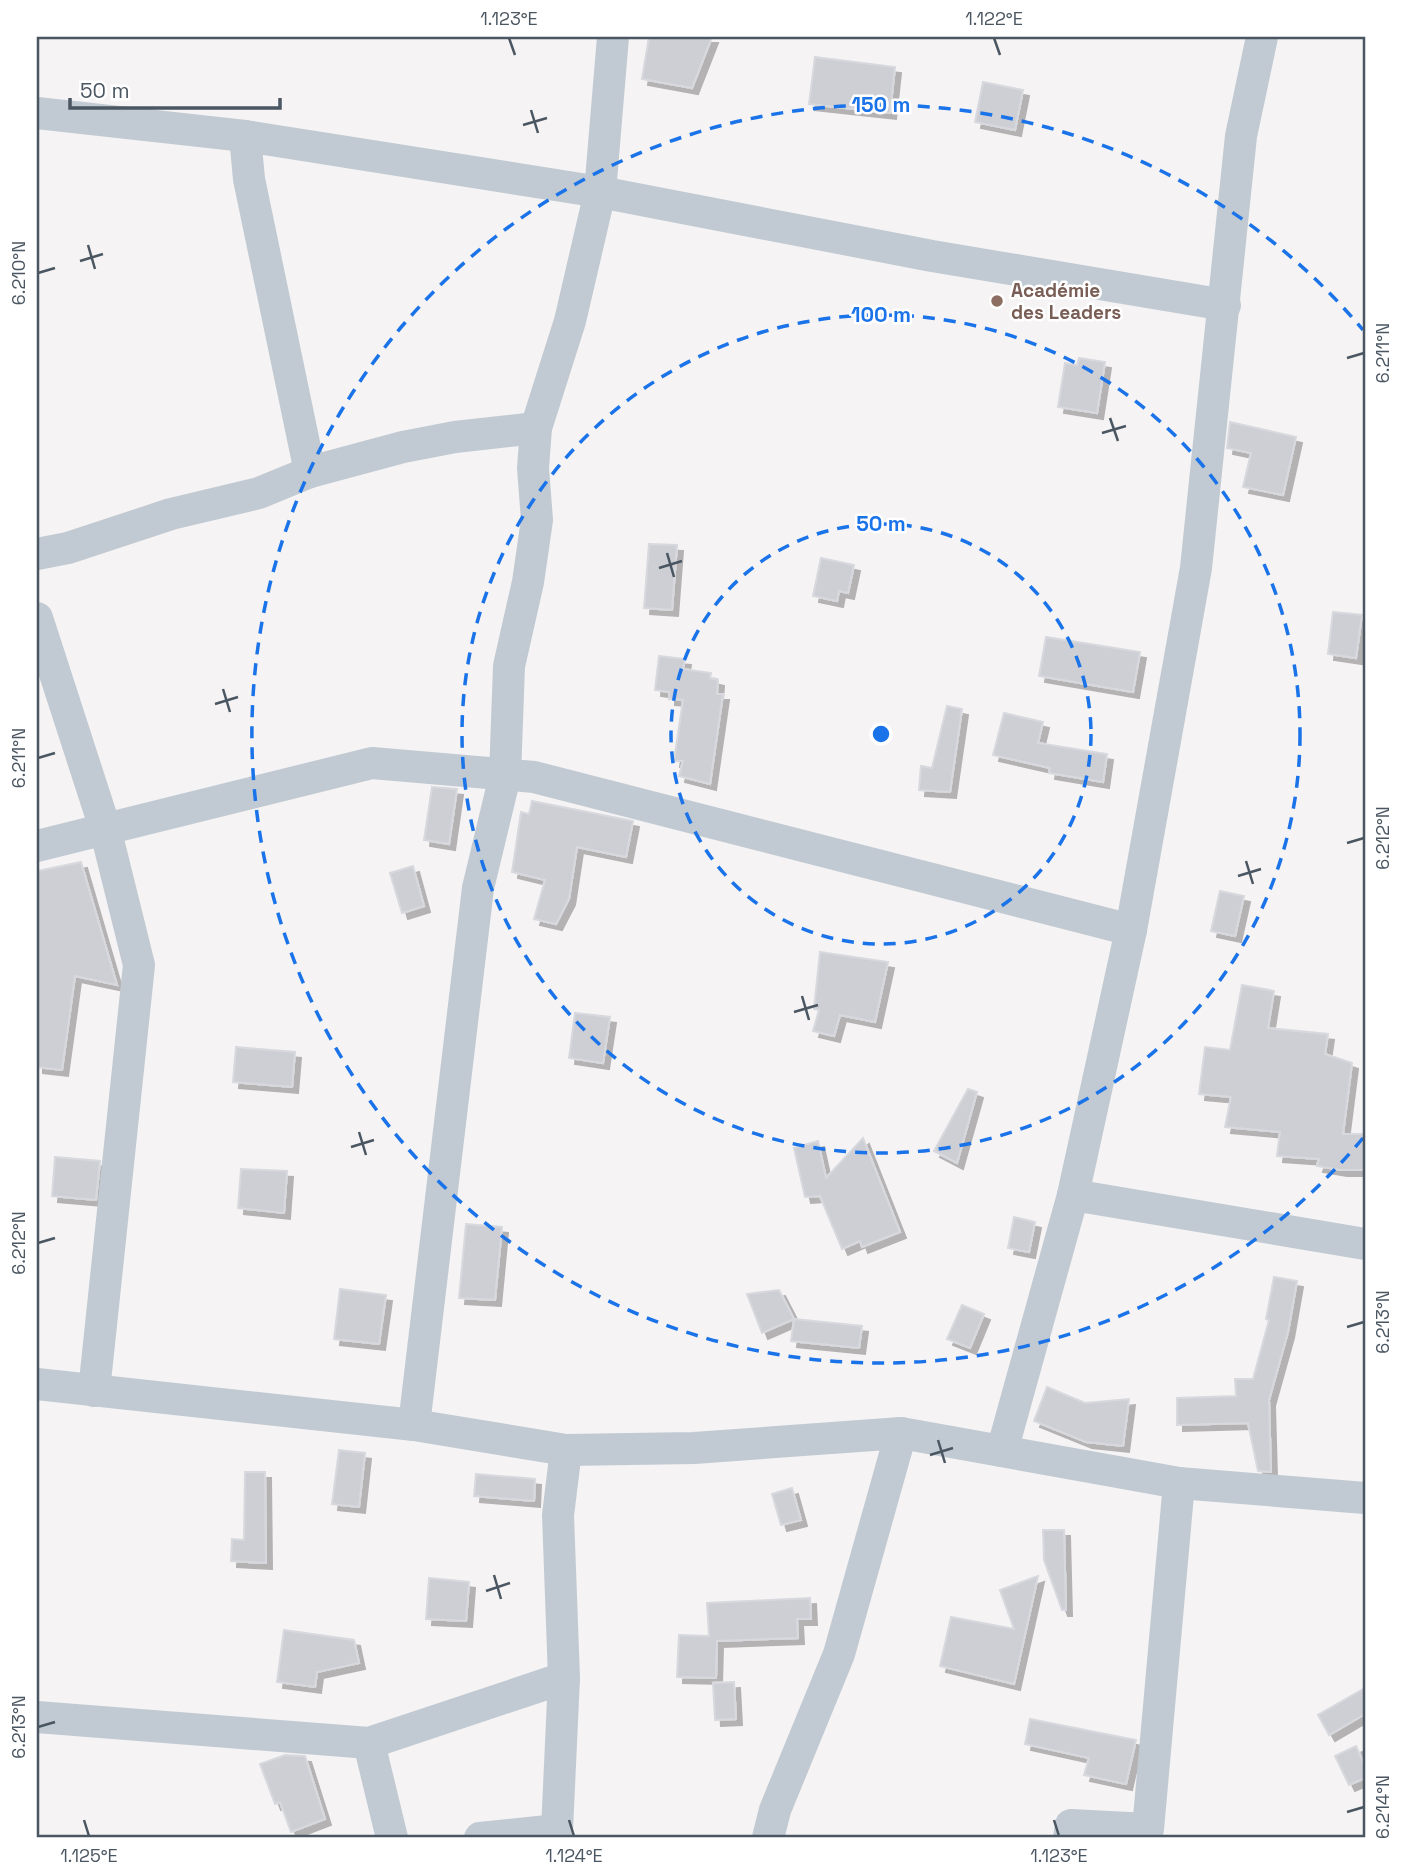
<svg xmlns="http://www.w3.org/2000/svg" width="1402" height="1875" viewBox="0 0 1402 1875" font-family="'Space Grotesk',sans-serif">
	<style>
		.building { fill: #cdcfd5; stroke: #d7d9de; stroke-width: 2; filter: url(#shadow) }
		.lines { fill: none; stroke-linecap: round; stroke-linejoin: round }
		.street { stroke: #c1cad2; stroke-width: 32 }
		.ticks { fill: none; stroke: #4a5661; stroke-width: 2.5 }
		.ring { fill: none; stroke: #1a73e8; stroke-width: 3.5; stroke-dasharray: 12 9 }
		.education-dot { fill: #8d6e63; stroke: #fff; stroke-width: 2.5 }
		.labels { text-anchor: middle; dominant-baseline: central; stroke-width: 5; stroke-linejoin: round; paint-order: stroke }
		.education-label { font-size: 19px; font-weight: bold; fill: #785e54; stroke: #fff; text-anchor: start }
		.centre { fill: #1a73e8; stroke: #fff; stroke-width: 3.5 }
		.ring-label { font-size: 21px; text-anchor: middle; font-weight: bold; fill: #1a73e8; stroke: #fff; stroke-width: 5; stroke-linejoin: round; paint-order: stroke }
		.neatline { fill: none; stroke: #4a5661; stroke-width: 2.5 }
		.ticks-label { font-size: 18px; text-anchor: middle; fill: #4a5661 }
	</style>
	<defs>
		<filter id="shadow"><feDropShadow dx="6" dy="6" stdDeviation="0" flood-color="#0004"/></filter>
	</defs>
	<rect width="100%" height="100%" fill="#f5f3f3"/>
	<g class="building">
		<path d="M649,37h63l-20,51 -50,-9z"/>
		<path d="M815,57l80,10 -5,46 -81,-9z"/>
		<path d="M983,82l40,8 -8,40 -40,-8z"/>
		<path d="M1079,358l26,4 -8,51 -39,-6 7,-44 12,2z"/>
		<path d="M1230,422l66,15 -13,58 -40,-8 8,-34 -24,-5z"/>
		<path d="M649,544l28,1 -5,65 -28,-2z"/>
		<path d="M821,558l33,7 -6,28 -9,-2 -2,10 -24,-5z"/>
		<path d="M1333,612l29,3 -6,43 -28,-4z"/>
		<path d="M1046,637l94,15 -7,40 -94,-16z"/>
		<path d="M659,656l26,3 -2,10 28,4 -1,5 8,2 -1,14h6l-13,90 -31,-8 4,-15h-9l9,-61 -14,-1v-7l-14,-2z"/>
		<path d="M947,706l15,3 -12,83 -31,-2 2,-24 11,2z"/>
		<path d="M1004,713l39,9 -5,21 69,11 -4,28 -54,-9 1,-5 -57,-13z"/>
		<path d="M432,787l25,2 -8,55 -25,-4z"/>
		<path d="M532,801l101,20 -7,36 -49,-10 -8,52 -13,25 -22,-5 11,-39 -33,-8 9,-60 8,2z"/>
		<path d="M81,862l36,123 -42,-9 -13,94 -25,-3v-196z"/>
		<path d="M413,866l11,40 -22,7 -12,-40z"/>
		<path d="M1220,891l24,5 -9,40 -24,-5z"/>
		<path d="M820,952l68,10 -13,60 -35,-7 -6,21 -21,-5 6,-21 -5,-1z"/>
		<path d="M1242,985l32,6 -6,37 60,6 -3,20 27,9 -9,71h22v36h-24l-24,-4 2,-7 -42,-3 3,-24 -55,-5 6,-30 -32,-3 6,-47 25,3z"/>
		<path d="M575,1013l35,4 -7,46 -34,-5z"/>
		<path d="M236,1047l59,5 -3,35 -59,-5z"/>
		<path d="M968,1089l9,3 -20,71 -23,-12z"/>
		<path d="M863,1138l37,94 -38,15 -2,-6 -18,8 -22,-53 -15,1 -11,-49 24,-7 8,37z"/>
		<path d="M55,1157l45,4 -4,39 -44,-4z"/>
		<path d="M241,1169l46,2 -3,42 -46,-5z"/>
		<path d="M1014,1217l21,5 -6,30 -21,-4z"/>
		<path d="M466,1224l36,3 -7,73 -36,-2z"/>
		<path d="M1274,1277l23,4 -9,51 -19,68 2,72 -13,-1 -10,-48 -71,2v-27l59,-2 -1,-17h18l16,-59 -3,-1z"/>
		<path d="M340,1289l46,6 -7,49 -45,-5z"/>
		<path d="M779,1290l15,29 -32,14 -15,-39z"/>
		<path d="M962,1305l22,9 -14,34 -23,-9z"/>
		<path d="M794,1319l68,7 -3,22 -68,-7z"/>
		<path d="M1047,1387l38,16 44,-4 -6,47 -37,-4 -52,-21z"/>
		<path d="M339,1450l26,3 -6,54 -27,-3z"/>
		<path d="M245,1472h20l1,91 -35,-2 1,-22 12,1z"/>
		<path d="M476,1474l59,5 -1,22 -60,-5z"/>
		<path d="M792,1488l9,32 -20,5 -9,-31z"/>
		<path d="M1043,1530h21l2,80h-4l-18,-50z"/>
		<path d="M1038,1576l-24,108 -74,-18 11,-49 63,12 -14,-39z"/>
		<path d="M429,1578l40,4 -3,39 -40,-2z"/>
		<path d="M810,1598l1,21h-14l1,19 -81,3 -1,37 -39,-1 2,-42 30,1 -2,-33z"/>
		<path d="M284,1630l70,10 5,23 -42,9 -2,15 -38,-5z"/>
		<path d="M734,1682l2,37 -21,1 -2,-37z"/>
		<path d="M1365,1688v26l-36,21 -11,-20z"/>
		<path d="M1030,1719l106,21 -10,44 -42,-9 5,-17 -64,-14z"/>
		<path d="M1356,1746l9,20v12l-16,7 -14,-29z"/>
		<path d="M285,1755l20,1 20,63 -34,13 -11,-30 -5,2 -15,-40z"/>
	</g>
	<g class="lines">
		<g class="street">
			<path d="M1262,37l-21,99 -45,432 -65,362 -58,265 292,49"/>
			<path d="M37,113l208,23 355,56 13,-155"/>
			<path d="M245,136l4,43 61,293"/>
			<path d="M37,554l31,-6 103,-34 88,-21 51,-21 93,-25 52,-10 81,-9"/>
			<path d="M37,618l68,210 34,137 -45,426"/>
			<path d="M37,846l335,-83 162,14 597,153"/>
			<path d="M37,1384l377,41 152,25 128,-2 207,-15 278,50 186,15"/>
			<path d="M414,1425l64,-537 27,-112 4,-110 19,-84 9,-62 -4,-52 3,-40 34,-107 30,-129 332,64 293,49"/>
			<path d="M1002,1451l71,-256"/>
			<path d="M37,1717l332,26 195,-65 -6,-163 8,-65"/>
			<path d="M369,1743l23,95"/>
			<path d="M480,1838l77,-8 7,-152"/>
			<path d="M768,1838l7,-28 64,-156 62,-221"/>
			<path d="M1069,1838l2,-13 77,4 31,-346"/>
		</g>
	</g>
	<path class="ticks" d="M509,38l6,17M994,38l6,17M531,110l7,23M523,125l24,-7M88,245l7,24M80,261l23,-7M38,273l17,-5M1347,358l17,-5M1110,418l8,23M1102,433l24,-7M667,553l7,24M659,568l23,-7M223,689l7,23M215,704l23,-7M38,758l17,-5M1347,843l17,-5M1246,861l7,23M1238,876l23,-7M802,996l7,24M794,1012l24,-7M359,1132l7,23M351,1147l23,-7M38,1243l17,-5M1347,1327l17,-5M938,1440l7,23M930,1455l23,-7M494,1575l7,24M486,1591l24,-8M38,1727l17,-5M1347,1812l17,-5M84,1820l5,16M569,1820l5,16M1054,1820l5,16"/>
	<g class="ring">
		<circle cx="881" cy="734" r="210"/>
		<circle cx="881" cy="734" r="419"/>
		<path d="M1363 1138A629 629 0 1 1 1363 330"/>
	</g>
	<circle class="education-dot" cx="997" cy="301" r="7"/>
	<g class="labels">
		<g class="education-label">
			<text x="1011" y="290">Académie<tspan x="1011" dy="22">des Leaders</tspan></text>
		</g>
	</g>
	<circle cx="881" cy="734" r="10" class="centre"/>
	<g class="ring-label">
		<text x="881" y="112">150 m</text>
		<text x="881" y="322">100 m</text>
		<text x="881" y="531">50 m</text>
	</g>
	<rect width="1402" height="1875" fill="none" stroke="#ffffff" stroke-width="77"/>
	<path d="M70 98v10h210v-10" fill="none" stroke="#4a5661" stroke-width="3.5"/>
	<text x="80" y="98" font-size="21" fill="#4a5661" stroke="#ffffff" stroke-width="5" paint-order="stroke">50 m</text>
	<rect x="38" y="38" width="1326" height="1798" class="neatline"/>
	<g class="ticks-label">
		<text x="509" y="25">1.123°E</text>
		<text x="994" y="25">1.122°E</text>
		<text transform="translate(19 273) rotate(-90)" y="6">6.210°N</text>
		<text transform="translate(1383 353) rotate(-90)" y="6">6.211°N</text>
		<text transform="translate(19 758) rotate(-90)" y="6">6.211°N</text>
		<text transform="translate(1383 838) rotate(-90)" y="6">6.212°N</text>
		<text transform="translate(19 1243) rotate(-90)" y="6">6.212°N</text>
		<text transform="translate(1383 1322) rotate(-90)" y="6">6.213°N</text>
		<text transform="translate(19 1727) rotate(-90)" y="6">6.213°N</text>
		<text transform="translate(1383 1807) rotate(-90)" y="6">6.214°N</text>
		<text x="89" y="1862">1.125°E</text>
		<text x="574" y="1862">1.124°E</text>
		<text x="1059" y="1862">1.123°E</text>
	</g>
</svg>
